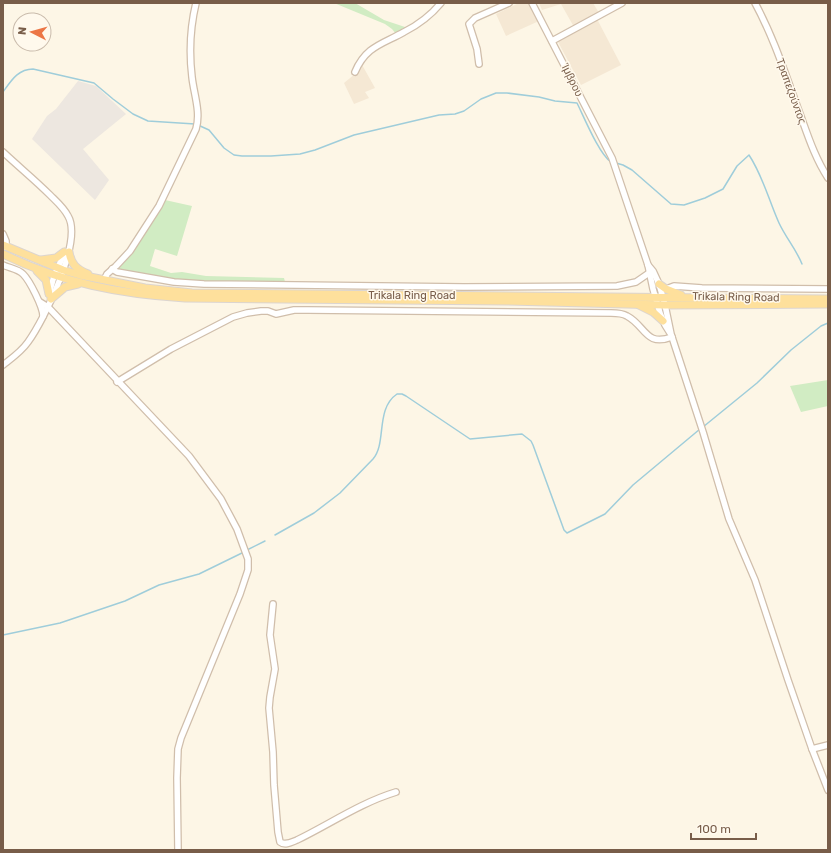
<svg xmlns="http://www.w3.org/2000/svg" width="831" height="853" viewBox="0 0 831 853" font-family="Rubik,sans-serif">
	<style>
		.residential { fill: #f5e8d4 }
		.industrial { fill: #ede7e0 }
		.green { fill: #d1ecc3 }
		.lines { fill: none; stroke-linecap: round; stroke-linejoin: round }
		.stream { stroke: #9fcdda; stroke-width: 1.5 }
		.minor-casing { stroke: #d0beab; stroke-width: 8 }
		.major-casing { stroke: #dcd5d0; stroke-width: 9 }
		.minor { stroke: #fff; stroke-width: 5.5 }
		.major { stroke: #fee09c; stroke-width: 7 }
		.labels { text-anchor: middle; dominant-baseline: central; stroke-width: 3; stroke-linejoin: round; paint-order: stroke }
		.street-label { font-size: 11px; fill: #785d49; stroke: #fff9ed }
	</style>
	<rect width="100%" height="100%" fill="#fdf6e6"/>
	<g class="residential">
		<path d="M519,3h11l9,18 -33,15 -10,-22z"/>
		<path d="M539,3h54l6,10 -25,14 -13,-23 -19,6z"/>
		<path d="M597,19l24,46 -40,20 -24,-45z"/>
		<path d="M361,63l14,25 -10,4 4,6 -15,6 -10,-21 11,-9z"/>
	</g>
	<path class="industrial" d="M78,81l18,5 30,28 -43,35 26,31 -14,20 -63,-61 15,-23 9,-7z"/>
	<g class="green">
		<path d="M334,3h21l29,17 24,8 -11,7 -5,-6 -7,-5z"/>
		<path d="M165,200l27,6 -15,50 -22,-7 -5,17 21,7 11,-1 24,4 78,2 1,4 -28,1 -63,-1 -74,-9 -4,-5c22,-18 35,-44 49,-68z"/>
		<path d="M828,380v26l-27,6 -11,-26z"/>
	</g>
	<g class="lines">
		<g class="stream">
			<path d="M3,92c8,-11 15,-23 30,-23l61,14 19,16 20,15 15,7 47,3"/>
			<path d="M198,125l11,5 15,18 10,7 8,1h29l29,-2 15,-4 39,-15 85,-20 16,-1 9,-3 17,-12 15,-6h11l32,4 16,4 22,2c7,14 22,51 34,59"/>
			<path d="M616,163l7,2 9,5 39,34 13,1 21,-7 18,-9 14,-23 12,-11c14,21 20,46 30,68 7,15 17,26 23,41"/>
			<path d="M703,427l54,-44 34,-33 30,-24 7,-3"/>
			<path d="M275,535l39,-22 26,-20 33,-34c14,-16 2,-50 24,-65h5l4,2 64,43 52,-5 9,7 2,4 31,85 3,3 38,-19 28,-29 67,-56"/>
			<path d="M247,550l18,-9"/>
			<path d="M3,635l57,-12 65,-22 34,-16 40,-11 45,-22"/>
		</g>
		<defs>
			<g id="minor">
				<path d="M532,3l80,155 36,107 5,24 7,24 5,12 5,8"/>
				<path d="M755,3c19,35 31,73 45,111 8,22 15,44 28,64"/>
				<path d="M552,41l70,-38"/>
				<path d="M479,64l-2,-15 -8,-25 6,-6 34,-15"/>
				<path d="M355,72c11,-26 28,-28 49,-40 14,-7 27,-17 37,-29"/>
				<path d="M3,152c16,15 32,28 47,43 7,7 14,13 18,21 15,25 -24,104 -40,126 -7,10 -16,16 -25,23"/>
				<path d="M3,234l3,7v6"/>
				<path d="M3,265c6,3 15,4 20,9 7,7 20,33 20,42"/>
				<path d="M648,265l5,6 6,13 6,21 6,29 32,98 26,87 26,61 33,100 24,69 16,41"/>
				<path d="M112,269l5,3 57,10 30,2 260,3 153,-1 19,-4 13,-9"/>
				<path d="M104,280l3,-6 9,-8 14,-15 29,-45 37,-77c5,-17 -2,-34 -4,-52 -3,-25 -2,-49 4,-74"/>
				<path d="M666,289l8,-3 28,2 126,1"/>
				<path d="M49,294l5,-18 11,-24"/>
				<path d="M40,302l8,5 141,149 32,43 16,30 11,30v11l-8,24 -59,144 -3,11 -1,29 1,72"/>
				<path d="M117,382l54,-33 62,-32 14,-4 14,-2h7l8,3 18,-4h14l303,3c5,0 11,0 16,3 19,10 18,31 45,21"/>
				<path d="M273,604l-3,31 5,34 -5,28 -1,11 4,44 1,33 4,47 2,10c5,4 12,0 17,-2 33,-16 63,-37 99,-48"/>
				<path d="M812,749l16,-4"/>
			</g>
			<g id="major">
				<path d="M3,245l60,25 17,5 65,13 47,5 636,6"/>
				<path d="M69,252c2,12 7,17 19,22"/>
				<path d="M3,254c59,29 117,40 182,44l322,3 158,4 163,-1"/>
				<path d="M41,260l15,-2 8,-6"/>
				<path d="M37,271l9,9 3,14"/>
				<path d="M659,284l7,5 15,6"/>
				<path d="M51,299l14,-12 13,-3"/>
				<path d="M639,305l14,7 10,9"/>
			</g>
		</defs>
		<use href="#minor" class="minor-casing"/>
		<use href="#major" class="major-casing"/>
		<use href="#minor" class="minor"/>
		<use href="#major" class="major"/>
	</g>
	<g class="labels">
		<g class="street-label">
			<text transform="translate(572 80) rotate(64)">Ίμβρου</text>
			<text transform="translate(791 91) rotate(70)">Τραπεζούντος</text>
			<text x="412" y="295">Trikala Ring Road</text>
			<text transform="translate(736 297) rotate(1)">Trikala Ring Road</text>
		</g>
	</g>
	<rect width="831" height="853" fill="none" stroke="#785d49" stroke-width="8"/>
	<g transform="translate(32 32) rotate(276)"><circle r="19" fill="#fff9ed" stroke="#c9bbab"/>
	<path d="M0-3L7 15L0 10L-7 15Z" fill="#ec7646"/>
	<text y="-6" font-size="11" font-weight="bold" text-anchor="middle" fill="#785d49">N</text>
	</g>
	<path d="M691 833v6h65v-6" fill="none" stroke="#785d49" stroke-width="2"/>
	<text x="697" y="833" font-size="12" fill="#785d49" stroke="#fff9ed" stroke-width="3" paint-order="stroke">100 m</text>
</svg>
